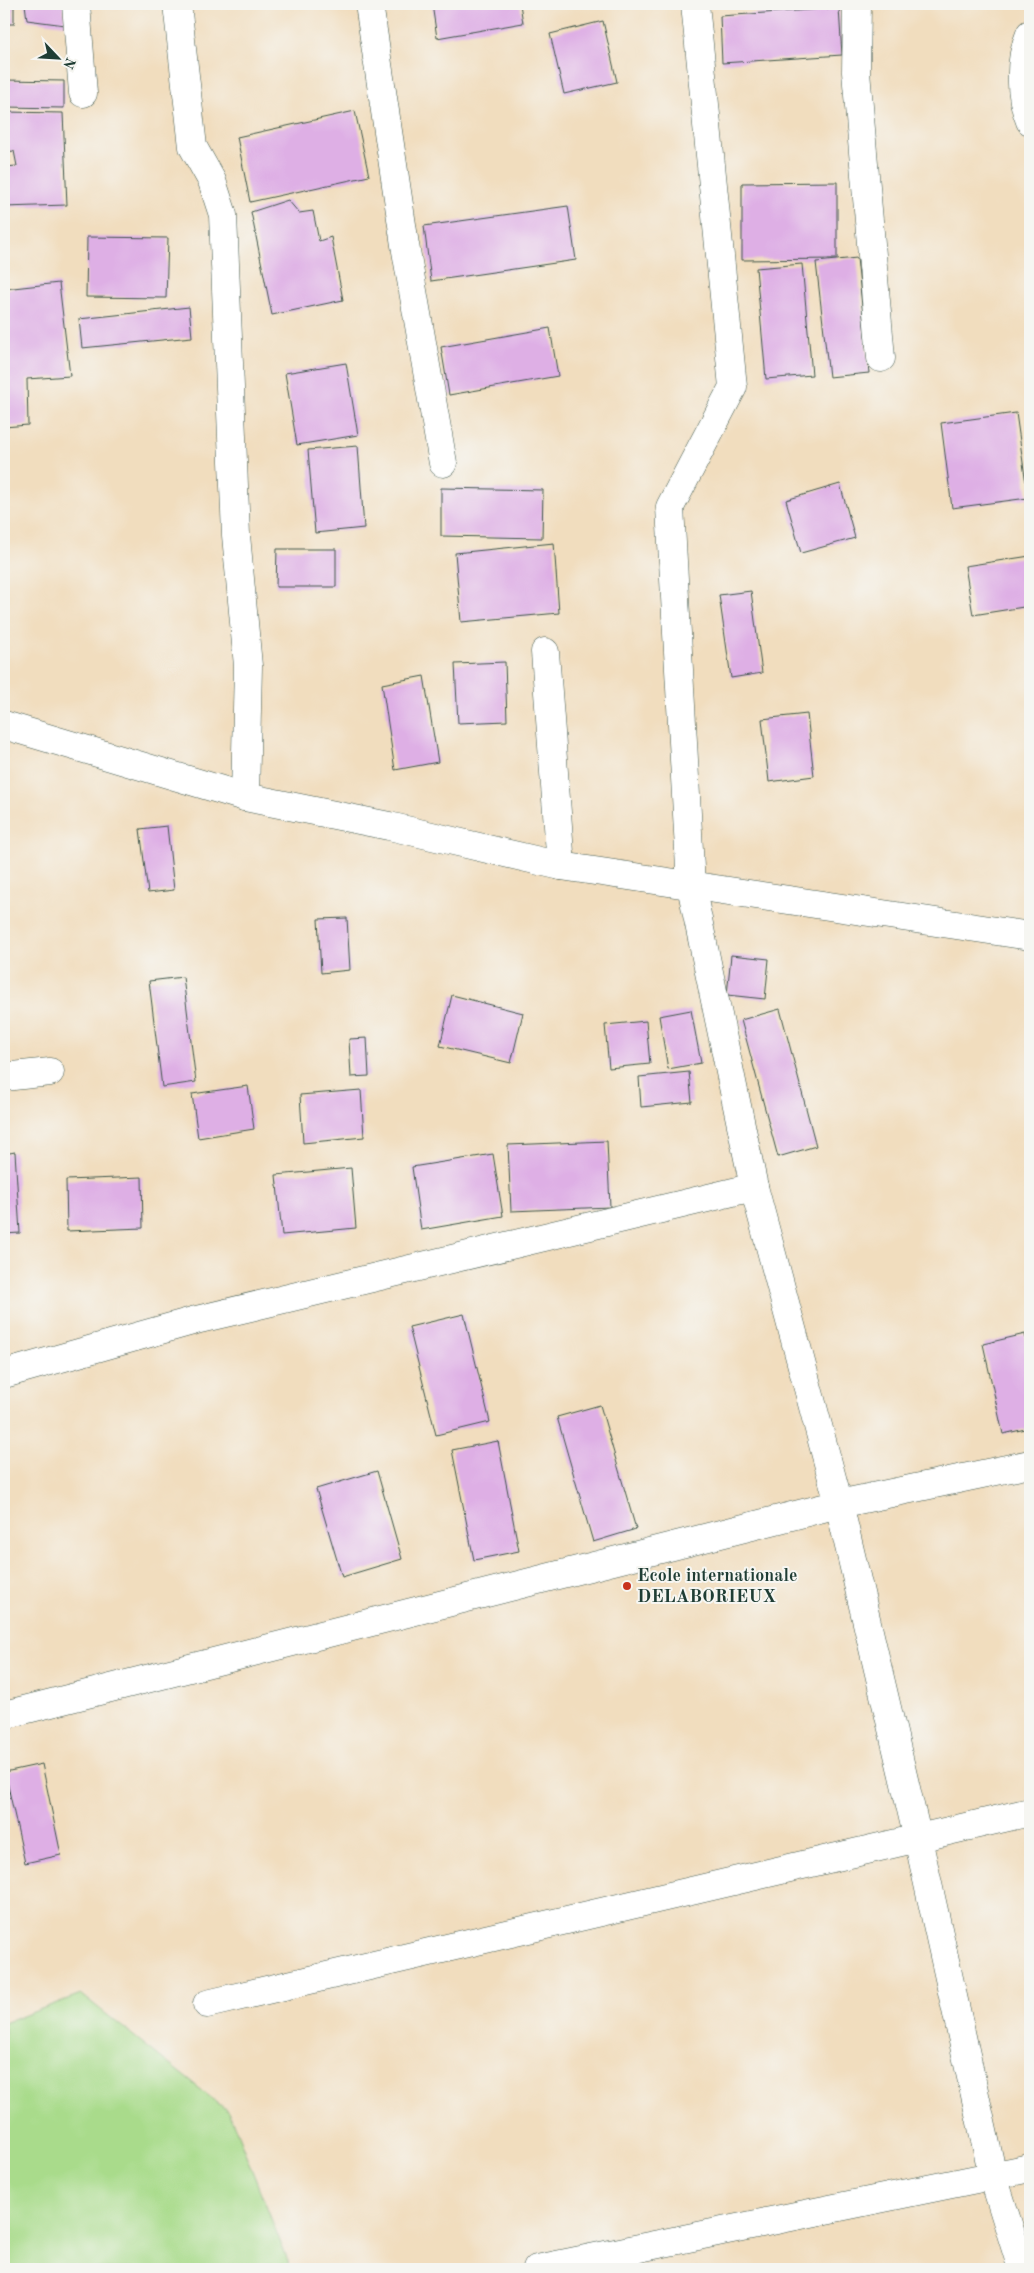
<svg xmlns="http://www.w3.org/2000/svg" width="1034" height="2273" viewBox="0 0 1034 2273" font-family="'Old Standard TT',serif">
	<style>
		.green { fill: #a9db8b; stroke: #648c60 }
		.building { fill: #deafe5 }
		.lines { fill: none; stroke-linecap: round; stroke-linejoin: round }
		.minor-casing { stroke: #3e5549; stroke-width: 29 }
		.minor { stroke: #fff; stroke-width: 28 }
		.poi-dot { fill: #c8321e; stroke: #f6f6f2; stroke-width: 2 }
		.labels { text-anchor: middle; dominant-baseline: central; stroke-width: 4; stroke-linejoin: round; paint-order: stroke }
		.poi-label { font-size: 18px; font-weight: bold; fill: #1f3d34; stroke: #f6f6f2; text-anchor: start }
	</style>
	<rect width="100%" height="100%" fill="#f6f6f2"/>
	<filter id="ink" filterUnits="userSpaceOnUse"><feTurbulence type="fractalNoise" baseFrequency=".02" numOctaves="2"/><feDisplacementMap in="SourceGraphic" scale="10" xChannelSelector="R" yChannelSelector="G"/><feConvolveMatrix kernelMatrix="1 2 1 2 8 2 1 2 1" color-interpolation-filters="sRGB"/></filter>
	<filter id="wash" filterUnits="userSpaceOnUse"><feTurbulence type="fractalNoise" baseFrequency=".0096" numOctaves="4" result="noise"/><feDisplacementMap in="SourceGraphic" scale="20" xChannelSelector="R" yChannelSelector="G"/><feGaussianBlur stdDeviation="1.12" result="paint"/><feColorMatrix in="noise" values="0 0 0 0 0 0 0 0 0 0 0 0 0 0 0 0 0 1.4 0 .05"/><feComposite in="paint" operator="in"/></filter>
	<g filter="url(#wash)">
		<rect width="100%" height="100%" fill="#f1ddbe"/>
		<path class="green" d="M81,1994l148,118 62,157h-287v-246z"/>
		<g id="blocks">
			<g class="building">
				<rect x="4" y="4" width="10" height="20"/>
				<path d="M25,4h38l2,21 -38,-5z"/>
				<path d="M432,4h88l3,19 -86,15z"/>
				<path d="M839,8l3,47 -120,8 -2,-47z"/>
				<path d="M603,21l14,61 -53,12 -14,-60z"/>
				<path d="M4,80l60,1v27l-60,-1z"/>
				<path d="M355,111l14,65 -119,26 -13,-65z"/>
				<path d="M4,112l59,1 4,92 -63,2v-40l13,-1 -3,-15 -10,1z"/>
				<path d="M837,182v77l-95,1v-77z"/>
				<path d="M288,200l11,13 14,-2 6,30 12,-4 12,63 -71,15 -21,-103z"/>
				<path d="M568,206l8,54 -145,21 -7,-55z"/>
				<path d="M87,237l81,1 -2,60 -80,-1z"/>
				<path d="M857,258l12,115 -40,4 -13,-115z"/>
				<path d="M802,264l10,111 -46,4 -10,-111z"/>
				<path d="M59,283l11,93 -43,3 1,46 -24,2v-138z"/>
				<path d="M189,307l3,30 -110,11 -3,-29z"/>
				<path d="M550,328l8,48 -109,19 -8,-48z"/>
				<path d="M346,363l12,72 -61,10 -12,-72z"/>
				<path d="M1016,413l12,85 -76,10 -11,-85z"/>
				<path d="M358,446l6,82 -49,5 -7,-83z"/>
				<path d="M840,484l15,54 -54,15 -15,-53z"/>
				<path d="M441,488l102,2 -1,48 -101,-2z"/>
				<path d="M554,543l5,70 -98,9 -6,-69z"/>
				<path d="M277,549h59v38h-60z"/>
				<path d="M1030,556v50l-57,9 -8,-49z"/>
				<path d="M751,591l11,82 -31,5 -12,-83z"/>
				<path d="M505,662l2,59 -49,2 -3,-59z"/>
				<path d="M424,676l14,86 -43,8 -13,-86z"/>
				<path d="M807,714l7,62 -45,6 -7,-63z"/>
				<path d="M167,826l7,64 -26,3 -8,-64z"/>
				<path d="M347,918l3,52 -29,3 -3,-54z"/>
				<path d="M731,955l38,4 -4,40 -38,-4z"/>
				<path d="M183,977l13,105 -34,5 -13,-106z"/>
				<path d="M452,995l71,18 -12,50 -71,-17z"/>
				<path d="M780,1009l36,137 -38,11 -37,-137z"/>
				<path d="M691,1010l10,53 -33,6 -9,-53z"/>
				<path d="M646,1021l4,43 -41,4 -4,-43z"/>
				<path d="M367,1038l2,38 -18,1 -2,-38z"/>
				<path d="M689,1072l3,30 -51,5 -2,-30z"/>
				<path d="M248,1086l6,43 -56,9 -6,-44z"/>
				<path d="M361,1090l3,47 -61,6 -3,-48z"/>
				<path d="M607,1141l3,66 -99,4 -3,-66z"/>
				<path d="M15,1152l5,81 -16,1v-80z"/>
				<path d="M493,1154l10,62 -82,14 -9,-63z"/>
				<path d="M351,1168l5,60 -74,7 -6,-60z"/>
				<path d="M142,1177l1,51 -76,3 -1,-51z"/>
				<path d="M464,1314l26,108 -54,13 -27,-108z"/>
				<path d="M1025,1334l5,26v68l-27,6 -20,-90z"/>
				<path d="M600,1405l36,124 -43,13 -36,-125z"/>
				<path d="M498,1441l21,110 -45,9 -22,-110z"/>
				<path d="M377,1471l25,88 -60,18 -26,-88z"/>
				<path d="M42,1764l19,91 -36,8 -20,-91z"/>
			</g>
		</g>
	</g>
	<g filter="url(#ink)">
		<use href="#blocks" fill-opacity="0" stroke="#3e5549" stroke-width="1"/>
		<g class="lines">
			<defs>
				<g id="minor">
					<path d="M76,4l7,89"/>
					<path d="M177,4l16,143 19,34 11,34 13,320 12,131 -3,131"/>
					<path d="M369,4l36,241 38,218"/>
					<path d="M695,4l38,383 -63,120 21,379 63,301 85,317 79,335 75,337 29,93"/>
					<path d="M857,4l-1,68 25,286"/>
					<path d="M1030,34c-11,26 -11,61 0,87"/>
					<path d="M545,652l16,214"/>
					<path d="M4,725l241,72 144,29 172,40 469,70"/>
					<path d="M4,1077l46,-5"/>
					<path d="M4,1374l192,-54 558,-133"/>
					<path d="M4,1715l835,-211 191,-40"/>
					<path d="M207,2004l823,-192"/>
					<path d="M537,2269l493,-101"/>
				</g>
			</defs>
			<use href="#minor" class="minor-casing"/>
			<use href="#minor" class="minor"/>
		</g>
	</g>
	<circle class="poi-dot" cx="627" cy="1586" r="5"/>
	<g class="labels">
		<g class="poi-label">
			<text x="637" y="1576">Ecole internationale<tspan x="637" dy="21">DELABORIEUX</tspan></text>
		</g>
	</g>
	<rect width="1034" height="2273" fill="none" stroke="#f6f6f2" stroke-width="20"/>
	<g transform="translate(58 58) rotate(115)" stroke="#f6f6f2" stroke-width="4" paint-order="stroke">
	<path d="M0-4L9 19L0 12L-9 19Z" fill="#1f3d34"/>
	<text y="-8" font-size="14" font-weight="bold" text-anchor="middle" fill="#1f3d34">N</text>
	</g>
</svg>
